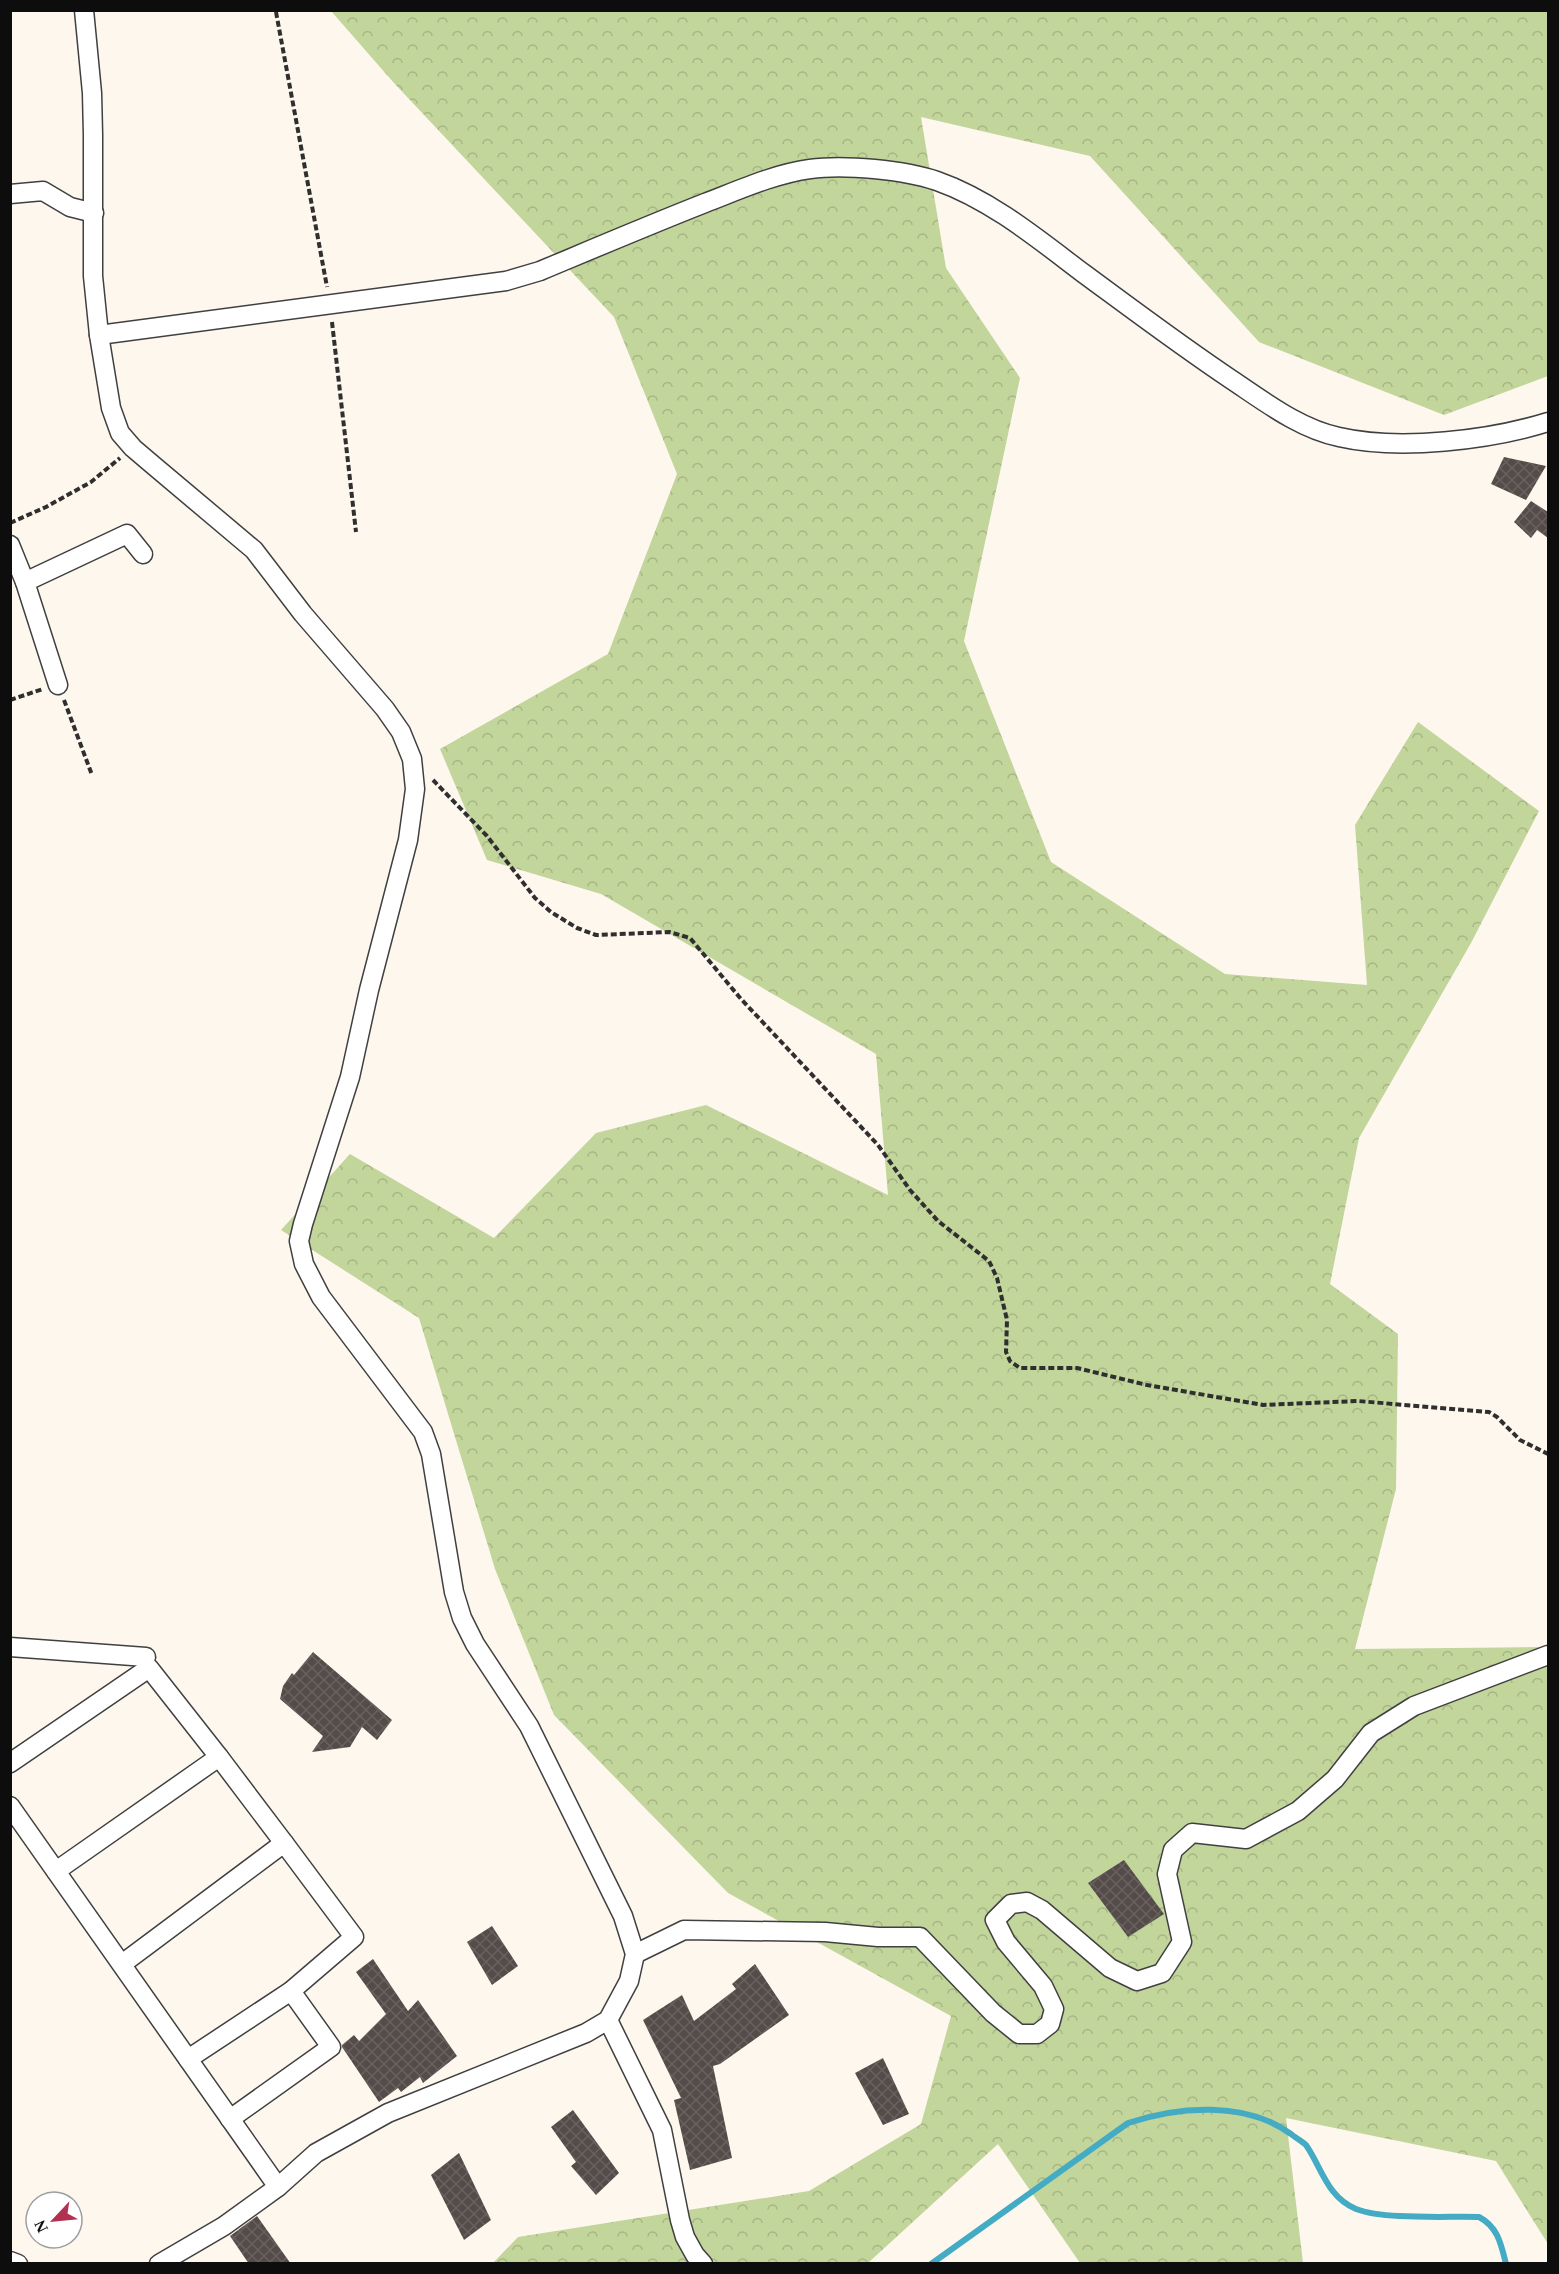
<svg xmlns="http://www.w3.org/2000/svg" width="1559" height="2274" viewBox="0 0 1559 2274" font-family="'Times New Roman',serif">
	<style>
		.forest { fill: url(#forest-crowns) }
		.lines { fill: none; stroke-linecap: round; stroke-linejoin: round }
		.stream { stroke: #43abc3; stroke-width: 6 }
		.building { fill: url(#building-cross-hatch) }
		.minor-casing { stroke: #404040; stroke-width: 21 }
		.path { stroke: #2f2f2f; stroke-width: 4; stroke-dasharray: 6 3; stroke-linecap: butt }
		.minor { stroke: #fff; stroke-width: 18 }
	</style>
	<defs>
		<pattern id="forest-crowns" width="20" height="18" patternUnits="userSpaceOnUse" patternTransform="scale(1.5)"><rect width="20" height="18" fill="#c2d59b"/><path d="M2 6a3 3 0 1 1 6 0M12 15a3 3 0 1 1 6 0" fill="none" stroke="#a6b684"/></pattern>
		<pattern id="building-cross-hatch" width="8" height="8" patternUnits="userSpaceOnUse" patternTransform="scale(1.5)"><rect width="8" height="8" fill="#554c4a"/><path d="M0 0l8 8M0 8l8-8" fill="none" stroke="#686160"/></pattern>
	</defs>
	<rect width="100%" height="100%" fill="#fef7ee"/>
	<path class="forest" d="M331,11h1217v365l-104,39 -185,-73 -169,-186 -169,-39 25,151 74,110 -56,263 87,221 174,112 142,11 -12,-160 63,-103 121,89 -68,132 -112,195 -29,146 68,50 -2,155 -41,160 193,-2v597l-52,-83 -210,-43 17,145h-223l-82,-119 -130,119h-375l25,-26 291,-46 112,-67 30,-108 -223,-123 -174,-178 -59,-146 -76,-251 -138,-88 69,-76 144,84 102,-105 110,-28 182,90 -12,-141 -275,-160 -114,-34 -47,-111 168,-95 69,-180 -63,-157 -220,-234z"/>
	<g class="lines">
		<path class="stream" d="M931,2264l197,-141c51,-17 118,-22 163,11 5,4 11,7 15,11 16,23 21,52 50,64 29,11 91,7 123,8 19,10 22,27 27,47"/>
	</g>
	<g class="building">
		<path d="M1504,457l42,9 -20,34 -35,-16z"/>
		<path d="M1531,501l17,11v26l-11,-8 -6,8 -17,-16z"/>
		<path d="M313,1652l79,68 -15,20 -15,-13 -12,20 -38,5 11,-16 -43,-37 3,-13 9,-13 2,2z"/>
		<path d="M1124,1860l40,54 -36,23 -40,-54z"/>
		<path d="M492,1926l26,40 -26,19 -25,-43z"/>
		<path d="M373,1959l35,52 10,-11 39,56 -34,27 -3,-6 -19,15 -3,-4 -19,14 -37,-55v-2l12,-10 5,6 27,-27 -30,-42z"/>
		<path d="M755,1964l34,51 -69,49 -7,2 19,92 -42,12 -16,-70 7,-2 -38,-78 39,-25 12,26 42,-32 -4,-5z"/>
		<path d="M883,2058l26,56 -26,11 -28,-52z"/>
		<path d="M573,2110l46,63 -23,22 -25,-29 5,-4 -25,-35z"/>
		<path d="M459,2153l32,67 -27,20 -33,-65z"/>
		<path d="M257,2216l34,48h-42l-19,-28z"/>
	</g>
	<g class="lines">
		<defs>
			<g id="minor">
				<path d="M84,10l8,83 1,42v141l6,59 12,73 9,25 13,15 20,17 101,85 49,64 82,95 16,23 11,27 3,30 -7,51 -39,150 -19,87 -47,147 -4,17 5,23 17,33 102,135 8,22 23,138 8,26 13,26 54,82 94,190 12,38 -6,27 -21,39 -22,13 -198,80 -72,40 -38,34 -54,39 -65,38"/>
				<path d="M10,194l33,-3 27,16 24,6"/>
				<path d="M99,335l407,-54 34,-10c55,-23 109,-46 165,-68 34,-13 69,-29 105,-34 34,-5 95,1 127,12 54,19 101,58 146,92 49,36 98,73 149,107 33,22 68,49 107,57 61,14 151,3 209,-15"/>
				<path d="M10,545l15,37 33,103"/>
				<path d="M25,582l102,-48 16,20"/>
				<path d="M10,1647l136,10"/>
				<path d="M10,1763l139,-95 70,89"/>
				<path d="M10,1806l268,381"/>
				<path d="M56,1871l163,-114 65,86"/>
				<path d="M635,1954l49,-24 141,2 53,5h42l73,76 26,21h18l13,-10 4,-15 -11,-23 -37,-44 -11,-22 16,-16 16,-2 15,8 68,58 27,13 25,-8 20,-31 -15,-68 6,-24 19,-17 54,6 52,-28 37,-32 36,-46 43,-27 134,-51"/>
				<path d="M122,1964l162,-121 70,94 -63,54 40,56 -101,72"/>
				<path d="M608,2020l54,110 18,90 5,17 10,18 8,9"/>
				<path d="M188,2059l103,-68"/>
				<path d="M10,2261l8,3"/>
			</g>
		</defs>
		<use href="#minor" class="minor-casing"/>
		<g class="path">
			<path d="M276,12l51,275"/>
			<path d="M332,322l24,210"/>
			<path d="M10,523l36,-16 45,-25 29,-24"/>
			<path d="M10,700l33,-11"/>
			<path d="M64,700l28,75"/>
			<path d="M433,780l54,56 48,62 16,14 26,16 19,7 73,-3 21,6 51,61 137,146 32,45 28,31 51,40 8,17 10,42 -1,32 4,9 10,7h57l70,17 116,20 95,-4 131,11 8,5 23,23 28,14"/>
		</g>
		<use href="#minor" class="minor"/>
	</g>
	<rect width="1559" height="2274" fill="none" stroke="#0d0d0d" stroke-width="24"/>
	<g transform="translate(54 2220) rotate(244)"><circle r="28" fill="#ffffff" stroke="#9e9e9e" stroke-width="1.5"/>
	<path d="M0-4.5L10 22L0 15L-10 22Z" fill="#b23052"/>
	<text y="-9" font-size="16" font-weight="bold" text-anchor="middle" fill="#0d0d0d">N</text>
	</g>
</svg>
